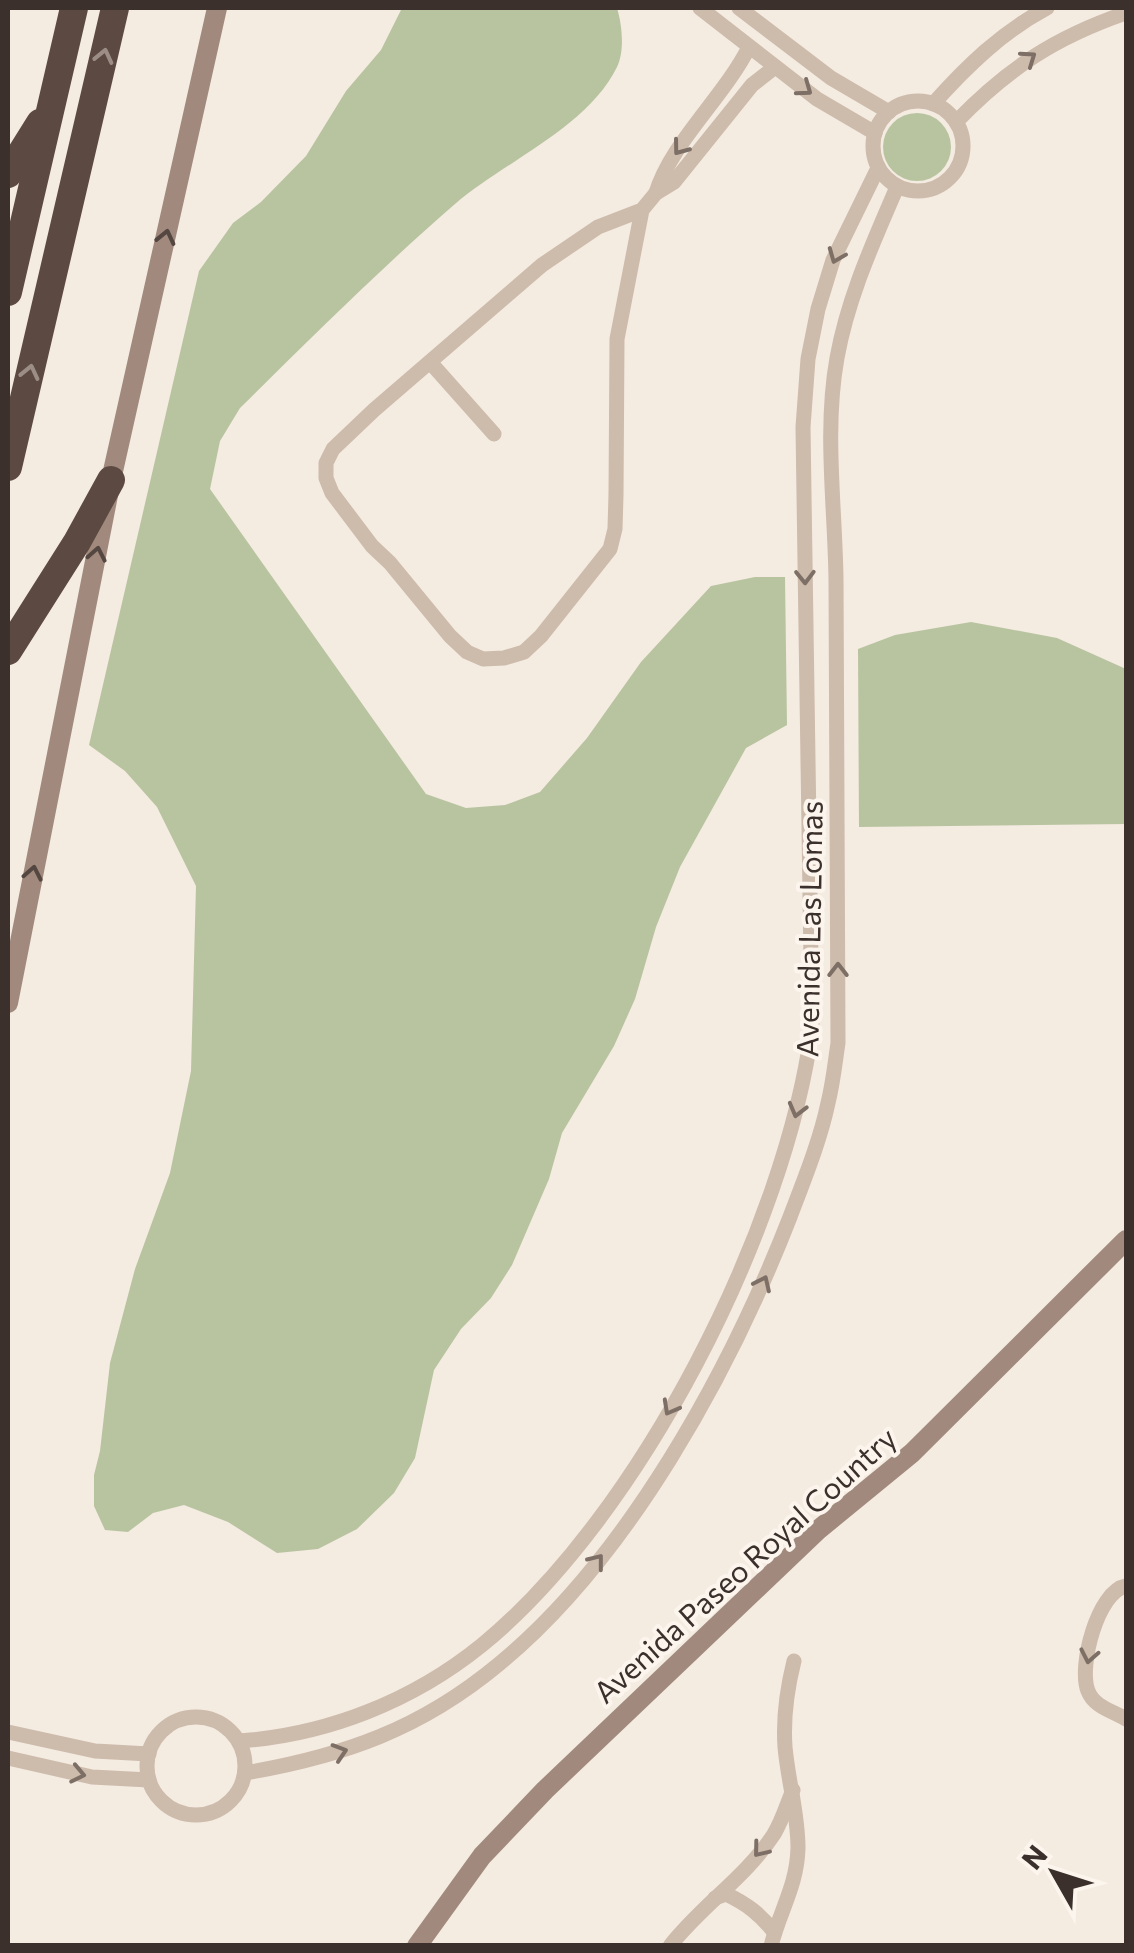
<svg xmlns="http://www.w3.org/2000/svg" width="1134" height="1953" viewBox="0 0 1134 1953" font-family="Commissioner,sans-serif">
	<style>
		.green { fill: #b8c4a0 }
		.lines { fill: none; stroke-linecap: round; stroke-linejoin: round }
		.street { stroke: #cdbbac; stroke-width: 15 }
		.secondary { stroke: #a18a7d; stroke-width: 20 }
		.highway { stroke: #5c4a42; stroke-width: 28 }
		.oneway { stroke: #9c8e87 }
		.oneway2 { stroke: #7d6f65 }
		.oneway3 { stroke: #544640 }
		.labels { text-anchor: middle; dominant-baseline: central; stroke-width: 8; stroke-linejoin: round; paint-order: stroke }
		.street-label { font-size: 30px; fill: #3b302b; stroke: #fbf5ee }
	</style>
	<rect width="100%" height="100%" fill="#f4ebe1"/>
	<g class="green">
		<path d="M402,8h215c5,16 8,43 0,59 -30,61 -112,94 -162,137 -74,64 -145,135 -215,204l-20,33 -10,48 216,305 40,14 39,-3 35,-13 47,-54 54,-76 70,-76 44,-9h30l2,148 -41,23 -66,119 -24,60 -21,72 -21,47 -52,87 -13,46 -37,86 -21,33 -30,31 -27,41 -19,88 -21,35 -37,36 -39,20 -41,4 -49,-31 -44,-17 -31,8 -25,19 -23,-2 -11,-24v-31l6,-24 10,-88 25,-94 35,-96 21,-102 5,-185 -39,-79 -32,-36 -36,-26 110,-474 34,-48 28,-21 45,-46 40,-65 35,-41z"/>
		<circle cx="917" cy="147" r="34"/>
		<path d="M971,622l86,16 69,31v155l-267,3 -1,-178 37,-14z"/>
	</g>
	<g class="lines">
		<g class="street">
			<path d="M700,8l117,91 58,34"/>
			<path d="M739,8l92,70 58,34"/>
			<circle cx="918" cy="146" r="45"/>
			<path d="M933,104c34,-38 69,-72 114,-96"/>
			<path d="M956,122c52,-54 100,-85 170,-109"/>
			<path d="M656,193c15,-50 68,-96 93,-146"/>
			<path d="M642,210l-44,17 -56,38 -168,145 -41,39 -7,14v15l6,15 40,53 18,17 60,73 17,16 16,7 21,-1 20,-6 17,-16 69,-87 5,-20 1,-34 1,-156 25,-129 14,-17 18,-11 78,-97 23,-18"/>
			<path d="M430,362l64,72"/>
			<path d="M1126,1586c-28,5 -48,80 -38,105 6,16 25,20 38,28"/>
			<circle cx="196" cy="1766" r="49"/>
			<path d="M8,1732l87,19 54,3"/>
			<path d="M239,1741c88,-6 174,-40 243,-96 158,-129 304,-417 330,-617l-9,-601 5,-68 10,-50 15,-49 45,-92"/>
			<path d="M8,1758l84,19 57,3"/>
			<path d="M245,1773c99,-17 176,-44 254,-109 129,-106 231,-293 291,-447 14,-37 30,-76 38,-114 5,-20 7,-40 10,-60 -1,-155 -2,-310 -2,-464 -1,-73 -12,-149 1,-221 11,-61 36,-115 60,-171"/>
			<path d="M715,1898l11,-4c21,10 34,20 48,38"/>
			<path d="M670,1946c31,-40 76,-69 104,-112 8,-13 13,-30 19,-44"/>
			<path d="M771,1946c9,-36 26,-60 27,-98 0,-35 -10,-67 -13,-101 -2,-29 2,-58 9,-86"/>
		</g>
		<g class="secondary">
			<path d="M8,1003l103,-523 106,-472"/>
			<path d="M417,1946l65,-90 63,-66 273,-260 94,-77 214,-213"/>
		</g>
		<g class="highway">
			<path d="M8,174l32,-51"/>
			<path d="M8,292l66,-284"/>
			<path d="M8,467l107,-459"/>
			<path d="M8,651l69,-109 34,-62"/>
		</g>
	</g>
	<defs><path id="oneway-chevron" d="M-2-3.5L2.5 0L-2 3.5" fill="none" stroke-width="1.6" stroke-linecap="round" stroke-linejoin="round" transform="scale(2.5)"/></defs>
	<g class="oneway">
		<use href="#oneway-chevron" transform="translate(104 56) rotate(-77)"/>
		<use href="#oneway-chevron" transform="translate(30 372) rotate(-77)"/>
	</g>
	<g class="oneway2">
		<use href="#oneway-chevron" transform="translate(1029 58) rotate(-35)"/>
		<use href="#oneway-chevron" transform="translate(805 89) rotate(36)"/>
		<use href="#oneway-chevron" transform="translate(680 148) rotate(127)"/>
		<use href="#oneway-chevron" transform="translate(836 256) rotate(112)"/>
		<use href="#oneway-chevron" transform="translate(805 577) rotate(89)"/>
		<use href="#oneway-chevron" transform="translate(838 970) rotate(-90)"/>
		<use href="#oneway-chevron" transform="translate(797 1110) rotate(105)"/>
		<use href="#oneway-chevron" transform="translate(763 1283) rotate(-65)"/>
		<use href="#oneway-chevron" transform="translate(670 1408) rotate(119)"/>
		<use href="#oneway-chevron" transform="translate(597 1561) rotate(-52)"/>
		<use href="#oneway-chevron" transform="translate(1089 1656) rotate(101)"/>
		<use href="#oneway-chevron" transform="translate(340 1752) rotate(-18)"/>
		<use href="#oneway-chevron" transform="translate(78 1774) rotate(12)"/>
		<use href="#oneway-chevron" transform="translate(760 1850) rotate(129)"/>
	</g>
	<g class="oneway3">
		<use href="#oneway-chevron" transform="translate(166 237) rotate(-77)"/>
		<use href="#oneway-chevron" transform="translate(97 554) rotate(-79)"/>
		<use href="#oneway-chevron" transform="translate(33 873) rotate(-79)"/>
	</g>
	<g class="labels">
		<g class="street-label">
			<text transform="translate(808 929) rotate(-89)">Avenida Las Lomas</text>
			<text transform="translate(744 1564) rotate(-42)">Avenida Paseo Royal Country</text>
		</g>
	</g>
	<rect width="1134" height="1953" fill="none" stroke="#3b302b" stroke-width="20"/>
	<g transform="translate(1054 1873) rotate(309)" stroke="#fbf5ee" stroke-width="8" paint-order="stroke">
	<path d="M0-8L18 38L0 25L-18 38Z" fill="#3b302b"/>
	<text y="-15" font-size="28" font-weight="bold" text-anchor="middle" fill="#3b302b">N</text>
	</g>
</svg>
